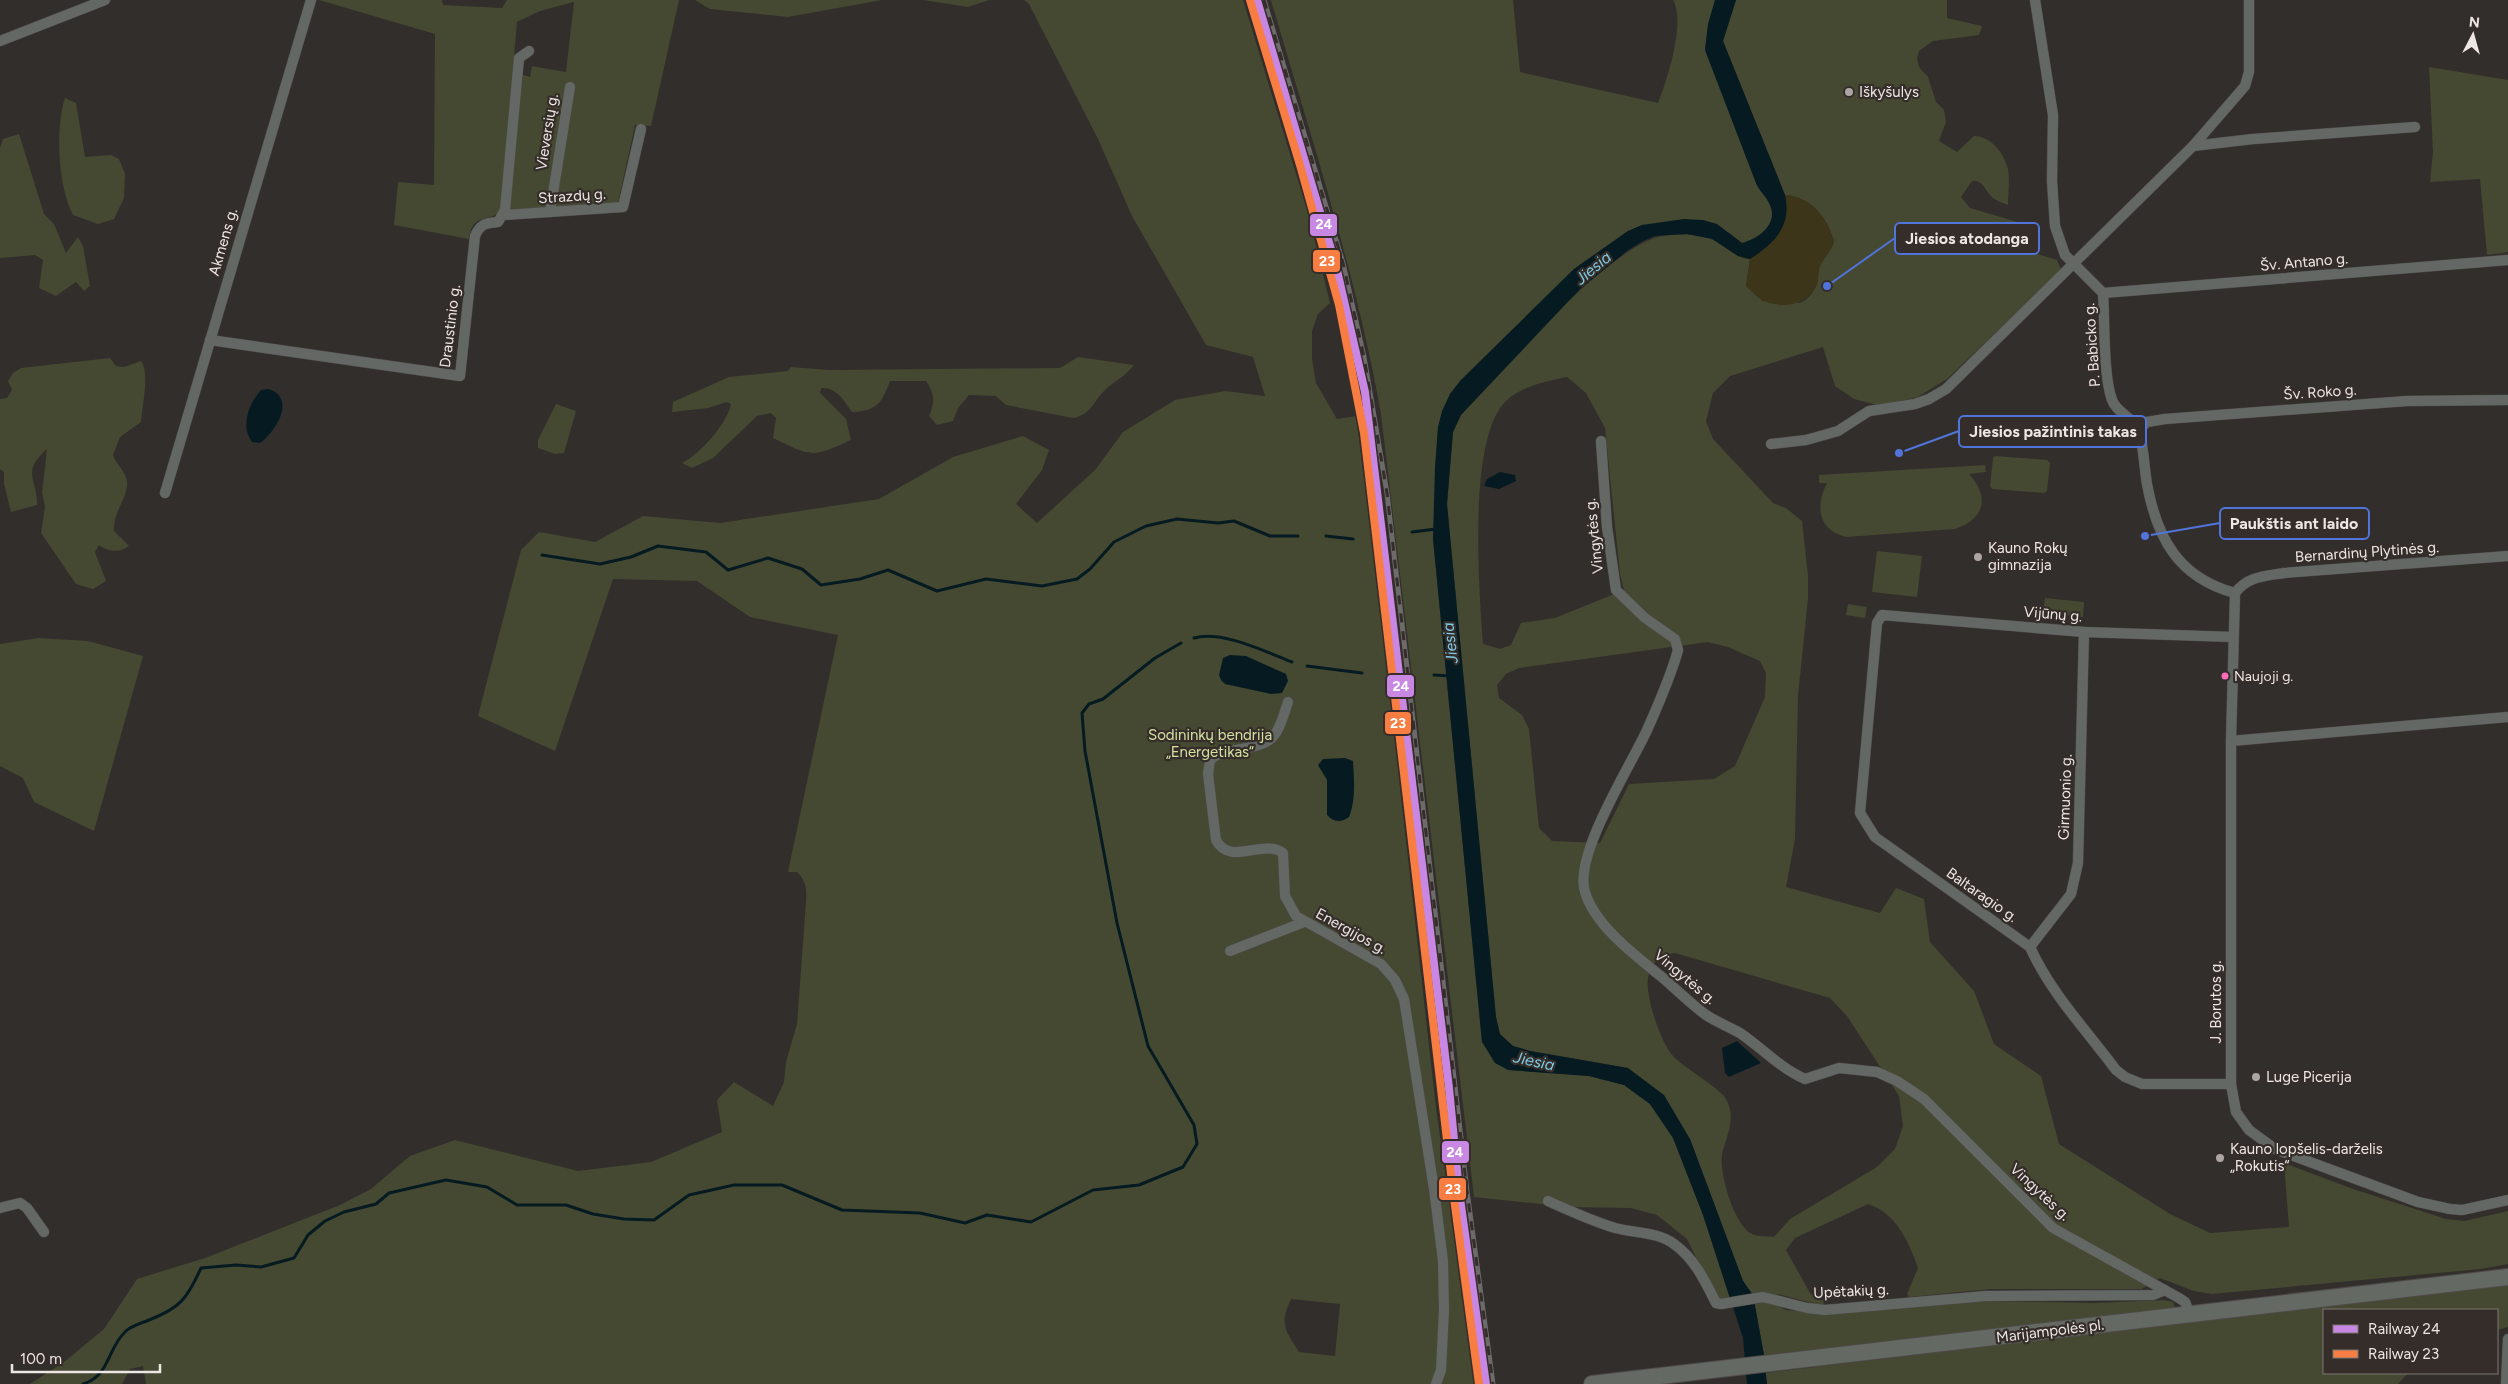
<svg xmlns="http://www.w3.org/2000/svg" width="2508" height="1384" viewBox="0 0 2508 1384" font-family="Figtree,sans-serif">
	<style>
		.green { fill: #454931; fill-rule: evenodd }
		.sand { fill: #3d3519 }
		.water { fill: #061b21 }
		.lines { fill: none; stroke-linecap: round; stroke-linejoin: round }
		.stream { stroke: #061b21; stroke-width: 3 }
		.street-casing { stroke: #4f4b4a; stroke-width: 11 }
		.primary-casing { stroke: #4f4b4a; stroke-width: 18 }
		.street { stroke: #646864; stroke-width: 10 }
		.primary { stroke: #656964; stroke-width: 16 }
		.rail-casing { stroke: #6c6b69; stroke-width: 5 }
		.rail { stroke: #352d29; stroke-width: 3; stroke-dasharray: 9; stroke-linecap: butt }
		.rail-1-casing { stroke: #352d29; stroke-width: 11 }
		.rail-2-casing { stroke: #352d29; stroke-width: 11 }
		.rail-1 { stroke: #c787e3; stroke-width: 8 }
		.rail-2 { stroke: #f77d43; stroke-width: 8 }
		.poi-dot { fill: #aba6a4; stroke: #352d29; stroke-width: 2 }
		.bus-dot { fill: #fb6dba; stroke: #352d29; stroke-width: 2 }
		.labels { text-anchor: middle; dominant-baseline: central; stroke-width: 4.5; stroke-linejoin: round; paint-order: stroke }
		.bus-label { font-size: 14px; fill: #ece6e4; stroke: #352d29; text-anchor: start }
		.poi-label { font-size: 15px; fill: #ece6e4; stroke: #352d29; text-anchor: start }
		.street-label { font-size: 15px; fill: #ece6e4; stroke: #352d29 }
		.park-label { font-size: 15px; fill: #d3e0a0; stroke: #352d29 }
		.water-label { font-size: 16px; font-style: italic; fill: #7dcbe5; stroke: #352d29 }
		.leader { fill: none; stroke: #5174db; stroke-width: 2 }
		.callout-dot { fill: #5174db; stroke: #352d29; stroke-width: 2 }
		.callout { fill: #352d29; stroke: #5174db; stroke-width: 2 }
		.callout-label { font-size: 16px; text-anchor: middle; font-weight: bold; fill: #ece6e4 }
		.line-badge { stroke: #352d29; stroke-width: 2 }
		.badge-label { font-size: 14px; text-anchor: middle; font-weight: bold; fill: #fff }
	</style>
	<rect width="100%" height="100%" fill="#322e2c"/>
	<g class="green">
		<path d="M319,0h123l1,5 59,3 5,-8h172l-28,126 -16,-1 -17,78 -109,9 11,-138 10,3 2,-11 34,6 8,-70 -34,9 -23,11 -16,188c-13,14 -29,2 -32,29l-75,-14 4,-43 36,3 1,-151z"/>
		<path d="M695,0h187l-94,17 -78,-8z"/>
		<path d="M923,0h66l-21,7z"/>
		<path d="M1024,0h219l65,213 22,90 -12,11 -6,17v28l4,24 21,36 19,-3 17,130 63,562 39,276h-1329l-3,-18 -13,3 -8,15h-92l34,-22 40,-33 33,-50 68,-21 135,-53 31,-16 39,-33 45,-16 123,31 73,-9 71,-30 -5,-32 17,-18 39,24 11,-24 2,-20 11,-38 9,-122c1,-13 0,-21 -9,-30h-9l50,-237 -88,-18 -53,-36 -84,-2 -58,172 -77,-35 43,-166 18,-18 56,10 48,-26 77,7 159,-24 74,-42 70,-21 26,14 -7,20 -26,34 21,19 58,-53 28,-38 52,-32 50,-9 40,5 -12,-39 -47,-12 -74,-129 -34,-77 -69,-135zM1291,1299l49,5 -5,52 -36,-4c-14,-23 -20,-27 -8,-53z"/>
		<path d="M1271,0h242l7,72 138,31c9,-23 28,-81 15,-103h42l-7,25 -3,25 51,133c4,9 10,13 13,20 11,20 -10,36 -27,40l-14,-11 -86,-7 -14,6 -54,38 -113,111 -11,14 -12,34 -5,111 49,503 26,28 81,6 35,9 26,19 23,34 30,77 27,84 -5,2 -10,-5 -28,-57 -30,-24 -26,-7 -63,-1 -94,-10 -93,-783c-25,-141 -70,-276 -110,-414z"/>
		<path d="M1736,0h211v18l35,8 -3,9 -46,6 -14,10 -2,7 2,9 9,10 8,25 8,8 2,12 -7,19 18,11 17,-16c17,0 30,17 34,33 2,11 0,25 0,36 -5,-2 -11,-4 -15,-7 -8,-7 -9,-18 -21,-17l-11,16 9,11 51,15 10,29 26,8 4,10 -114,109 -31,19 -39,7 -23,-6 -19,-13 -12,-39 -93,29 -17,17 -7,28 7,18 60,64 13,5 16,13 6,55v22l-10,98 -3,143 -9,48 94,26 16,-25 28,11 6,43 44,49 20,53 47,32 18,68 111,70 40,19 79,-6 -5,-64 69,26 93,30 18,2 44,-10v53l-27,5 -269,25 -18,-3 -34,-13 -18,11h-151l-82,8 -2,-3 11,-26c-9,-26 -22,-55 -50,-64l-73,34 -9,12 24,43 14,8 -1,5 -45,-12 -2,11 10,5 33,3 166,-12 110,2 69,-3 9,2 2,6 -411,47 -11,-60 -10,-14 -53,-142 -62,-71 -98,-17 -17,-5 -13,-11 -4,-18 -49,-513 6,-72 8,-17 14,-17c39,-39 142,-161 194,-163 14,-1 32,-1 45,5 12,6 22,19 36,19l-4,27 17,15 37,2c24,-12 12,-28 22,-41 5,-8 9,-11 12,-21 -7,-24 -23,-44 -49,-46l-62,-154zM1567,377l19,16 19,35 15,146 4,16 -69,28 -34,5 -10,22 -11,4 -17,-5c-4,-56 -14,-190 17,-236 15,-21 44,-26 67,-31zM1708,642l20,5 32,14 6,12 -1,24 -30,69 -21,13 -85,5 -29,59 -48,-2 -13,-13 -10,-99 -7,-14 -23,-17 -2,-13 9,-11 13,-6zM1675,953l155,45 17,18 52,80 4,30 -8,23 -18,18 -87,52 -16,18c-6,-1 -17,0 -22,-3 -18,-9 -33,-61 -30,-79 4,-19 15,-36 4,-56 -6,-11 -42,-31 -53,-43 -12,-13 -28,-60 -25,-78 1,-7 7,-15 10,-21z"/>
		<path d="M2429,67l79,13v172l-21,3 -7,-76 -50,3 3,-30z"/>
		<path d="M65,98l11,5 9,54 26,-2 8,4 6,15 -1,24 -10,21 -16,5 -25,-9c-15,-29 -18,-86 -8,-117z"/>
		<path d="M19,134l25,80 10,10 12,29 12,-16 5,9 7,40 -6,5 -8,-9 -20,14 -17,-8 4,-28 -8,-5 -35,3v-110l3,-9z"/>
		<path d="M1078,357l56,8c-8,11 -20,16 -30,26 -11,11 -13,24 -31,27l-67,-13 -10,-9 -27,-1 -11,13 -5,13 -16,4 -8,-9c6,-14 6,-22 -3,-35h-36c-8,21 -12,30 -38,31 -8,-11 -15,-25 -31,-24l-1,5 26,26 5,21c-39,18 -39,17 -78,-2l3,-20 -5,-5 -14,3 -44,42 -21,10 -10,-5c18,-9 45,-39 49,-59l-4,-2 -19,6 -36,4 1,-10 56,-25 59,-6 3,-4 38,3 231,-2z"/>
		<path d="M110,358l6,8 8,1 17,-6c9,12 1,46 0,61l-21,15 -7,18c3,10 16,19 14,31 -2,16 -14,27 -13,45l15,15c-9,7 -21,6 -30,-1l-4,7 11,29 -13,8 -17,-5 -35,-51 4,-26 -3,-14 5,-44c-27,24 -9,30 -10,56l-26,7 -7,-28v-12l-4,-3v-70l7,-1 5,-8 -4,-9 5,-8 8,-5z"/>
		<path d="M556,404l20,7 -12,42 -9,1 -17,-6v-8z"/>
		<path d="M1995,456l52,4 3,3 -3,28 -3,2 -52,-4 -2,-3 3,-28z"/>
		<path d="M1985,465l1,7 -17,2c21,23 16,45 -14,55l-109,8c-28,-7 -31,-31 -19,-54h-8v-8z"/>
		<path d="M1877,551l45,5 -5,41 -45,-5z"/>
		<path d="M2045,598l39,4 -1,15 -40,-4z"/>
		<path d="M1848,604l19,3 -2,11 -19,-3z"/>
		<path d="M38,638l50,3 55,15 -49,175 -60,-29 -11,-24 -23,-12v-122z"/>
		<path d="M2508,1283v44l-11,3v-20h-173v63h84l-10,11h-631l-2,-11z"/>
	</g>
	<path class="sand" d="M1785,195c26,2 42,22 49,46 -3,11 -9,15 -13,23 -4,8 -1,16 -5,23 -10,18 -33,22 -52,14 -7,-3 -12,-10 -18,-15l4,-27c24,-15 41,-35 35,-64z"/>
	<g class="water">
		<path d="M1715,0h21l-13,41 62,154c7,31 -10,48 -35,64l-12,-3 -26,-17 -25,-5 -32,2 -12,5 -16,10 -47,38 -119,126 -8,17 -6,72 49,513 4,17 13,12 17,5 98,17 36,27 26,44 53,142 10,14 11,60 3,29h-20l-4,-46 -40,-123 -30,-77 -23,-34 -26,-19 -35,-9 -81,-6 -13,-7 -13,-21 -49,-503 2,-73 3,-39 4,-16 8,-17 11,-14 113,-111 54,-38 14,-6 42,-6 19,1 14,4 25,19c17,-4 38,-20 27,-40 -3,-7 -9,-11 -13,-20l-51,-133 3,-26z"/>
		<path d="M269,389c28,10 6,43 -9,54l-8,-1c-12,-15 -3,-39 9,-52z"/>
		<path d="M1500,472l15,3 1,6 -17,8 -15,-3 3,-7z"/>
		<path d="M1230,655l16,1 40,18 2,7 -6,12 -11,1 -46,-10 -4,-4 -2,-5 4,-17z"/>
		<path d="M1345,758l8,3c1,18 3,39 -4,56 -8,6 -16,5 -22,-2v-35l-9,-15 5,-6z"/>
		<path d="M1737,1041l24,22 -32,14 -4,-4 -3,-25z"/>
	</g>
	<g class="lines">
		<g class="stream">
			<path d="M1412,532l24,-3"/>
			<path d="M1326,536l27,3"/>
			<path d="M542,555l58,9 31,-7 27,-11 48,6 22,18 40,-12 34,11 19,16 39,-6 28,-9 49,21 49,-12 56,7 35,-7 13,-10 24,-27 32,-16 31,-7 41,4 16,-2 36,15h28"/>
			<path d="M1194,638c28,-8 72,14 98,24"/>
			<path d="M1307,666l55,7"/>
			<path d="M1434,675l17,1"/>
			<path d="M83,1384c27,-8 24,-35 42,-52 5,-6 17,-9 24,-12 31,-12 38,-21 52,-52l35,-3 25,2 33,-9 14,-23 17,-14 19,-9 32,-8 13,-11 57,-13 41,7 30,18h49l27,9 31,5 30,1 35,-25 45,-10h48l60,25 78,3 45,10 22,-8 44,7 62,-32 46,-5 44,-18 14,-23 -3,-19 -46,-79 -31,-123 -32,-172 -3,-38 7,-9 14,-5 52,-41 26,-15"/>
		</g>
		<defs>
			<g id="street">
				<path d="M2035,0l18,115 -1,66 3,45 10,29 38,38c2,29 0,82 9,107 4,12 23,19 27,31 5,17 5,36 8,53 10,55 32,94 88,109"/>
				<path d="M0,41l105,-41"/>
				<path d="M2193,146l52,-60 4,-14v-72"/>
				<path d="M550,212l20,-125"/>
				<path d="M503,215l120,-8 18,-78"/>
				<path d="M2103,293l405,-33"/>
				<path d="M210,340l250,36 15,-140c5,-12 11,-13 23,-14l7,-12 14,-152 10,-7"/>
				<path d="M2138,430l9,-8 18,-3 242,-18 101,-1"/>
				<path d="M1601,441l6,86 9,63 29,28 30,21 3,11c-7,26 -19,53 -30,78 -16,36 -75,127 -63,164 10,34 51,64 78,86 14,12 28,26 43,37 11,7 23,12 34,18 22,15 40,35 65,46l34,-11 38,4 20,9 27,18 129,129 126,70 6,4 5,12"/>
				<path d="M1771,444l35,-4 18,-5 14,-4 31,-20 46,-7 14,-5 17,-10 247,-243 60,-7 162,-12"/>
				<path d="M165,493l146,-493"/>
				<path d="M2235,593l-4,148v343l5,28 13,18 26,19 143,53 32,7 12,1 46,-10"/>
				<path d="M2235,593c13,-17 30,-17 49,-20l224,-17"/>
				<path d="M1288,702c-13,41 -14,41 -57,49 -8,1 -15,3 -21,9l-2,14 8,66c14,27 47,-2 67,13l2,43 11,20 85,48 14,16 9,19 30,190 9,72 1,49 -3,60 -5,14"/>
				<path d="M2231,741l277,-24"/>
				<path d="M2030,947l41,-53 7,-31 6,-231"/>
				<path d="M1230,951l74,-29"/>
				<path d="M2231,1084h-89l-17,-7 -9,-7c-29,-39 -66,-78 -86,-123l-155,-110 -15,-24 17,-190 5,-8 202,17 149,5"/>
				<path d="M1548,1201c22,10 44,20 67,27 19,5 43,4 59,16 21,15 31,37 42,59l5,1 42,-7 44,11 18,2 161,-14 167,-1 12,-5"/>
				<path d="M0,1208l20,-5 7,5 17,24"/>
				<path d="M2506,1384l2,-45"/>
			</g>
			<path id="primary" d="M1592,1384l916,-107"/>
		</defs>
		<use href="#street" class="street-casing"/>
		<use href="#primary" class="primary-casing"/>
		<use href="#street" class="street"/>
		<use href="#primary" class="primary"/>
		<defs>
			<path id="rail" d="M1264,0l79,263 21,94 23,136 80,698 26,193"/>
		</defs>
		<use href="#rail" class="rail-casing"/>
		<use href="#rail" class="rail"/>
		<defs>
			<path id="rail-1" d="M1257,0l79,266 29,126 84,696 10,103 27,193"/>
			<path id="rail-2" d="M1250,0l50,165 39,140 25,128 89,758 26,193"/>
		</defs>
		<use href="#rail-1" class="rail-1-casing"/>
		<use href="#rail-2" class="rail-2-casing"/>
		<use href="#rail-1" class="rail-1"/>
		<use href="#rail-2" class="rail-2"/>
	</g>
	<g class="poi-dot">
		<circle cx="1849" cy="92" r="5"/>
		<circle cx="1978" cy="557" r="5"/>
		<circle cx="2256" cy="1077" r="5"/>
		<circle cx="2220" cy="1158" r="5"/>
	</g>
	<circle class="bus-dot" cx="2225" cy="676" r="4.5"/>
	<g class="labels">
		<g class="bus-label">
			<text x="2234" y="676">Naujoji g.</text>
		</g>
		<g class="poi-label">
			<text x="1859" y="92">Iškyšulys</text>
			<text x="1988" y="548">Kauno Rokų<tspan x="1988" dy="17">gimnazija</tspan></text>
			<text x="2266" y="1077">Luge Picerija</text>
			<text x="2230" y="1149">Kauno lopšelis-darželis<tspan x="2230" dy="17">„Rokutis“</tspan></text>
		</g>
		<g class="street-label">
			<text transform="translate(547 132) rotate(-81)">Vieversių g.</text>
			<text transform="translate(572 196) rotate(-4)">Strazdų g.</text>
			<text transform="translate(223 242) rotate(-74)">Akmens g.</text>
			<text transform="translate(2304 262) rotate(-5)">Šv. Antano g.</text>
			<text transform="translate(450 326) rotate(-83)">Draustinio g.</text>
			<text transform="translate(2092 345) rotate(-94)">P. Babicko g.</text>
			<text transform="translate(2320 392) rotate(-4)">Šv. Roko g.</text>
			<text transform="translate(1594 536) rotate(-96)">Vingytės g.</text>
			<text transform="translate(2367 552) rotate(-4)">Bernardinų Plytinės g.</text>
			<text transform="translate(2053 614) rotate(5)">Vijūnų g.</text>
			<text transform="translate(2065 797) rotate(-88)">Girmuonio g.</text>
			<text transform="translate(1982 895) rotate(35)">Baltaragio g.</text>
			<text transform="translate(1351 931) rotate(29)">Energijos g.</text>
			<text transform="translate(1685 977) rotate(40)">Vingytės g.</text>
			<text transform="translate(2216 1002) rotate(-90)">J. Borutos g.</text>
			<text transform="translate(2040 1192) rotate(43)">Vingytės g.</text>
			<text transform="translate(1851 1291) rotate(-3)">Upėtakių g.</text>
			<text transform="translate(2050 1331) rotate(-7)">Marijampolės pl.</text>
		</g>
		<g class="park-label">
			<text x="1210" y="735">Sodininkų bendrija<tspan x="1210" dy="17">„Energetikas“</tspan></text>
		</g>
		<g class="water-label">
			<text transform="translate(1593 268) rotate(-40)">Jiesia</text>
			<text transform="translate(1450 643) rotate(-96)">Jiesia</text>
			<text transform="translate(1534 1061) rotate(12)">Jiesia</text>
		</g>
	</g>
	<path class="leader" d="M1827 286L1895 238M1899 453L1959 431M2145 536L2220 523"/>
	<g class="callout-dot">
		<circle cx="1827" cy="286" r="5"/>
		<circle cx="1899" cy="453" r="5"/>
		<circle cx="2145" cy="536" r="5"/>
	</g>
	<g class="callout">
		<rect x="1895" y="223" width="144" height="31" rx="5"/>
		<rect x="1959" y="416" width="187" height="31" rx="5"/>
		<rect x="2220" y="508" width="149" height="31" rx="5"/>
	</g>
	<g class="callout-label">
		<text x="1967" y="244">Jiesios atodanga</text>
		<text x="2053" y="437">Jiesios pažintinis takas</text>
		<text x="2294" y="529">Paukštis ant laido</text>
	</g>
	<g class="line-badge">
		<rect x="1309" y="213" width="29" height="24" rx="5" fill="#c787e3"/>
		<rect x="1312" y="249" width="29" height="24" rx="5" fill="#f77d43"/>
		<rect x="1386" y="674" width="29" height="24" rx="5" fill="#c787e3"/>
		<rect x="1384" y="711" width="28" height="24" rx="5" fill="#f77d43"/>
		<rect x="1441" y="1140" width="29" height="24" rx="5" fill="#c787e3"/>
		<rect x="1438" y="1177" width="29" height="24" rx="5" fill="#f77d43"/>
	</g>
	<g class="badge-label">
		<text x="1324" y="229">24</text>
		<text x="1327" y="266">23</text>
		<text x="1401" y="691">24</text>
		<text x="1398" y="728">23</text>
		<text x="1455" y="1157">24</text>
		<text x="1453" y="1194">23</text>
	</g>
	<rect x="2323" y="1309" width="175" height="65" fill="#352d29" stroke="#7e7774"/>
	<rect x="2333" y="1325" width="25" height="8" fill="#c787e3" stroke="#7e7774"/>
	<text x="2368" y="1334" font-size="15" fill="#ece6e4">Railway 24</text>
	<rect x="2333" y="1350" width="25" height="8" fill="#f77d43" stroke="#7e7774"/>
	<text x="2368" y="1359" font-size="15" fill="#ece6e4">Railway 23</text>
	<g transform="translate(2473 35) rotate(6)" stroke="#352d29" stroke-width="4" paint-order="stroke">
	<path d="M0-4L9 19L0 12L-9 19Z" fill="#ece6e4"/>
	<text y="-8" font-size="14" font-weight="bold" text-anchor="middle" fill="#ece6e4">N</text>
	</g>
	<path d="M12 1364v8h148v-8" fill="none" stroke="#ece6e4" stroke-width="2.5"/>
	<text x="20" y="1364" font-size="15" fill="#ece6e4" stroke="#352d29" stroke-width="4" paint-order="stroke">100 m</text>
</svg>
